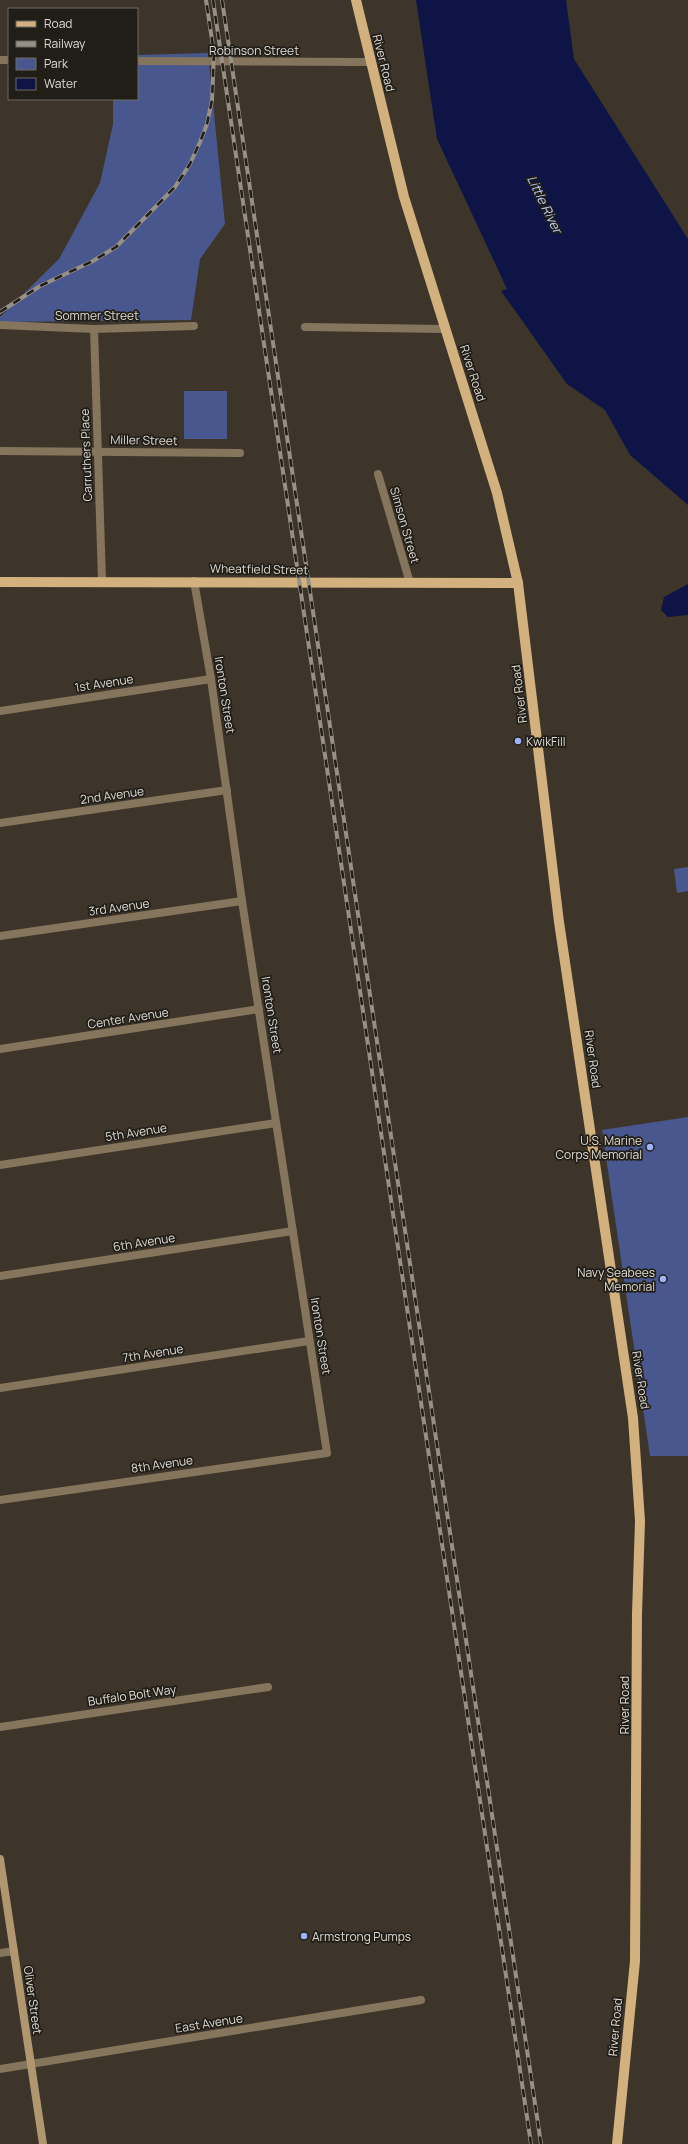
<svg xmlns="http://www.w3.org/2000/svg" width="688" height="2144" viewBox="0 0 688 2144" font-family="Manrope,sans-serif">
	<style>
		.green { fill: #48588e }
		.water { fill: #0e1546 }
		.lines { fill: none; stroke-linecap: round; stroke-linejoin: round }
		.minor { stroke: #85755c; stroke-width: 8 }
		.tertiary { stroke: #85755c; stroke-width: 8 }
		.secondary { stroke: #b19770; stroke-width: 8 }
		.primary { stroke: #d2b17e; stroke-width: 10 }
		.rail-casing { stroke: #969087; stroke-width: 4 }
		.rail { stroke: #211e18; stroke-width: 2.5; stroke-dasharray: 8; stroke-linecap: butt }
		.poi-dot { fill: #9db4fd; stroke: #211e18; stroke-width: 1.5 }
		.labels { text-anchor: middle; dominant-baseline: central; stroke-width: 3.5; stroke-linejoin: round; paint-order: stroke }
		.street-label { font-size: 12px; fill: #dfdbd4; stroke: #211e18 }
		.poi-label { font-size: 12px; fill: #dfdbd4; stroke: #211e18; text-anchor: start }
		.water-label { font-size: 13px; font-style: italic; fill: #bacbfd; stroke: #211e18 }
	</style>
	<rect width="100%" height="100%" fill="#3d352a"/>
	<g class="green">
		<path d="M208,53l17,171 -25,35 -9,61 -191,2v-5l59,-58 41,-76 13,-59v-25h24v-44z"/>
		<rect x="184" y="391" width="43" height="48"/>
		<path d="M688,867v24l-11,2 -3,-24z"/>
		<path d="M688,1117v339h-38l-48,-326z"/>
	</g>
	<g class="water">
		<path d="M416,0h150l8,59 114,180v266l-58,-50 -25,-45 -38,-26 -66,-93 6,-2 -70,-150z"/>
		<path d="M688,584v31l-20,2 -7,-7 3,-13z"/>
	</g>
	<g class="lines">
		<g class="minor">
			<path d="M0,325l94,4 100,-3"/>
			<path d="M305,327l140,2"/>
			<path d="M94,329l8,252"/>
			<path d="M0,451l240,2"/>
			<path d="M378,474l32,109"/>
			<path d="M0,711l211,-32"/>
			<path d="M0,823l227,-33"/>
			<path d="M0,936l242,-35"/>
			<path d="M0,1049l259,-40"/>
			<path d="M0,1165l276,-42"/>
			<path d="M0,1276l293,-45"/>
			<path d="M0,1388l309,-47"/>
			<path d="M0,1500l327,-47 -85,-552 -31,-222 -17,-98"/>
			<path d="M0,1727l268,-40"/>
			<path d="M0,1953l14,-2"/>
			<path d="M0,2069l421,-69"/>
		</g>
		<g class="tertiary">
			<path d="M0,60h9"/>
			<path d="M137,61l233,1"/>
		</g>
		<path class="secondary" d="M0,1859l43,285"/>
		<g class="primary">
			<path d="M356,0l48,197 93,296 21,90 41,339 74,496 7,103 -3,93 -2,347 -18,183"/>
			<path d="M0,582l518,1"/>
		</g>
		<defs>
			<g id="rail">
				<path d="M213,0l318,2144"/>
				<path d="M222,0l319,2144"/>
				<path d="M0,312l40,-26 53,-25 23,-14 59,-60 15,-23 10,-22 7,-18 5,-24 2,-47 -8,-53"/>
			</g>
		</defs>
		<use href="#rail" class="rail-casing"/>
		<use href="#rail" class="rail"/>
	</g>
	<g class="poi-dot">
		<circle cx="518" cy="741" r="4"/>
		<circle cx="650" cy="1147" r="4"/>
		<circle cx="663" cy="1279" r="4"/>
		<circle cx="304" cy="1936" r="4"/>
	</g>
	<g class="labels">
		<g class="street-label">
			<text x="254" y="50">Robinson Street</text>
			<text transform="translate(384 63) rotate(76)">River Road</text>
			<text x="97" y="315">Sommer Street</text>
			<text transform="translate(473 373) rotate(72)">River Road</text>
			<text transform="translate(144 440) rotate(1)">Miller Street</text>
			<text transform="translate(86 455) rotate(-92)">Carruthers Place</text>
			<text transform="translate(405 525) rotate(74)">Simson Street</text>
			<text transform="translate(259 569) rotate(1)">Wheatfield Street</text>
			<text transform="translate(104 683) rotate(-9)">1st Avenue</text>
			<text transform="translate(519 694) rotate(-97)">River Road</text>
			<text transform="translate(225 695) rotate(81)">Ironton Street</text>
			<text transform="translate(112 795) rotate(-8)">2nd Avenue</text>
			<text transform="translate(119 907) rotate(-8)">3rd Avenue</text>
			<text transform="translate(272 1015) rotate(81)">Ironton Street</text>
			<text transform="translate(128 1018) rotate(-9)">Center Avenue</text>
			<text transform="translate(593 1059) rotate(82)">River Road</text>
			<text transform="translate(136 1132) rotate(-9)">5th Avenue</text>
			<text transform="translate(144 1242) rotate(-9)">6th Avenue</text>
			<text transform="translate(321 1336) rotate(81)">Ironton Street</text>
			<text transform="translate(153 1353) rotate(-9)">7th Avenue</text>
			<text transform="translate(641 1380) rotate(81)">River Road</text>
			<text transform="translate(162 1464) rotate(-8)">8th Avenue</text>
			<text transform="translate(132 1695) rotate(-8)">Buffalo Bolt Way</text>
			<text transform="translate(624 1705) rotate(-90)">River Road</text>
			<text transform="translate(33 2000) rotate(82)">Oliver Street</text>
			<text transform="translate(209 2023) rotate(-9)">East Avenue</text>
			<text transform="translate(615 2027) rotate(-85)">River Road</text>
		</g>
		<g class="poi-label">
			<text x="526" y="741">KwikFill</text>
			<text x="642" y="1140" text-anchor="end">U.S. Marine<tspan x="642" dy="14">Corps Memorial</tspan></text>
			<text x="655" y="1272" text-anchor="end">Navy Seabees<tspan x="655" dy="14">Memorial</tspan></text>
			<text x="312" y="1936">Armstrong Pumps</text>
		</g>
		<g class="water-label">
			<text transform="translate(545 204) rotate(64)">Little River</text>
		</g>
	</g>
	<rect x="8" y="8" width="130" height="92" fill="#211e18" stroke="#6d6a63"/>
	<rect x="16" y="21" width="20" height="6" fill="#d2b17e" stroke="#6d6a63"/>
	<text x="44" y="28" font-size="12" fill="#dfdbd4">Road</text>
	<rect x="16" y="41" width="20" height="6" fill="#969087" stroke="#6d6a63"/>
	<text x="44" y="48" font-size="12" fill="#dfdbd4">Railway</text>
	<rect x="16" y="58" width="20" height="12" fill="#48588e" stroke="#6d6a63"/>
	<text x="44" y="68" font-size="12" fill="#dfdbd4">Park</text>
	<rect x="16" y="78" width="20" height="12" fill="#0e1546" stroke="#6d6a63"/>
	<text x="44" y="88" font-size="12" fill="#dfdbd4">Water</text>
</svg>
